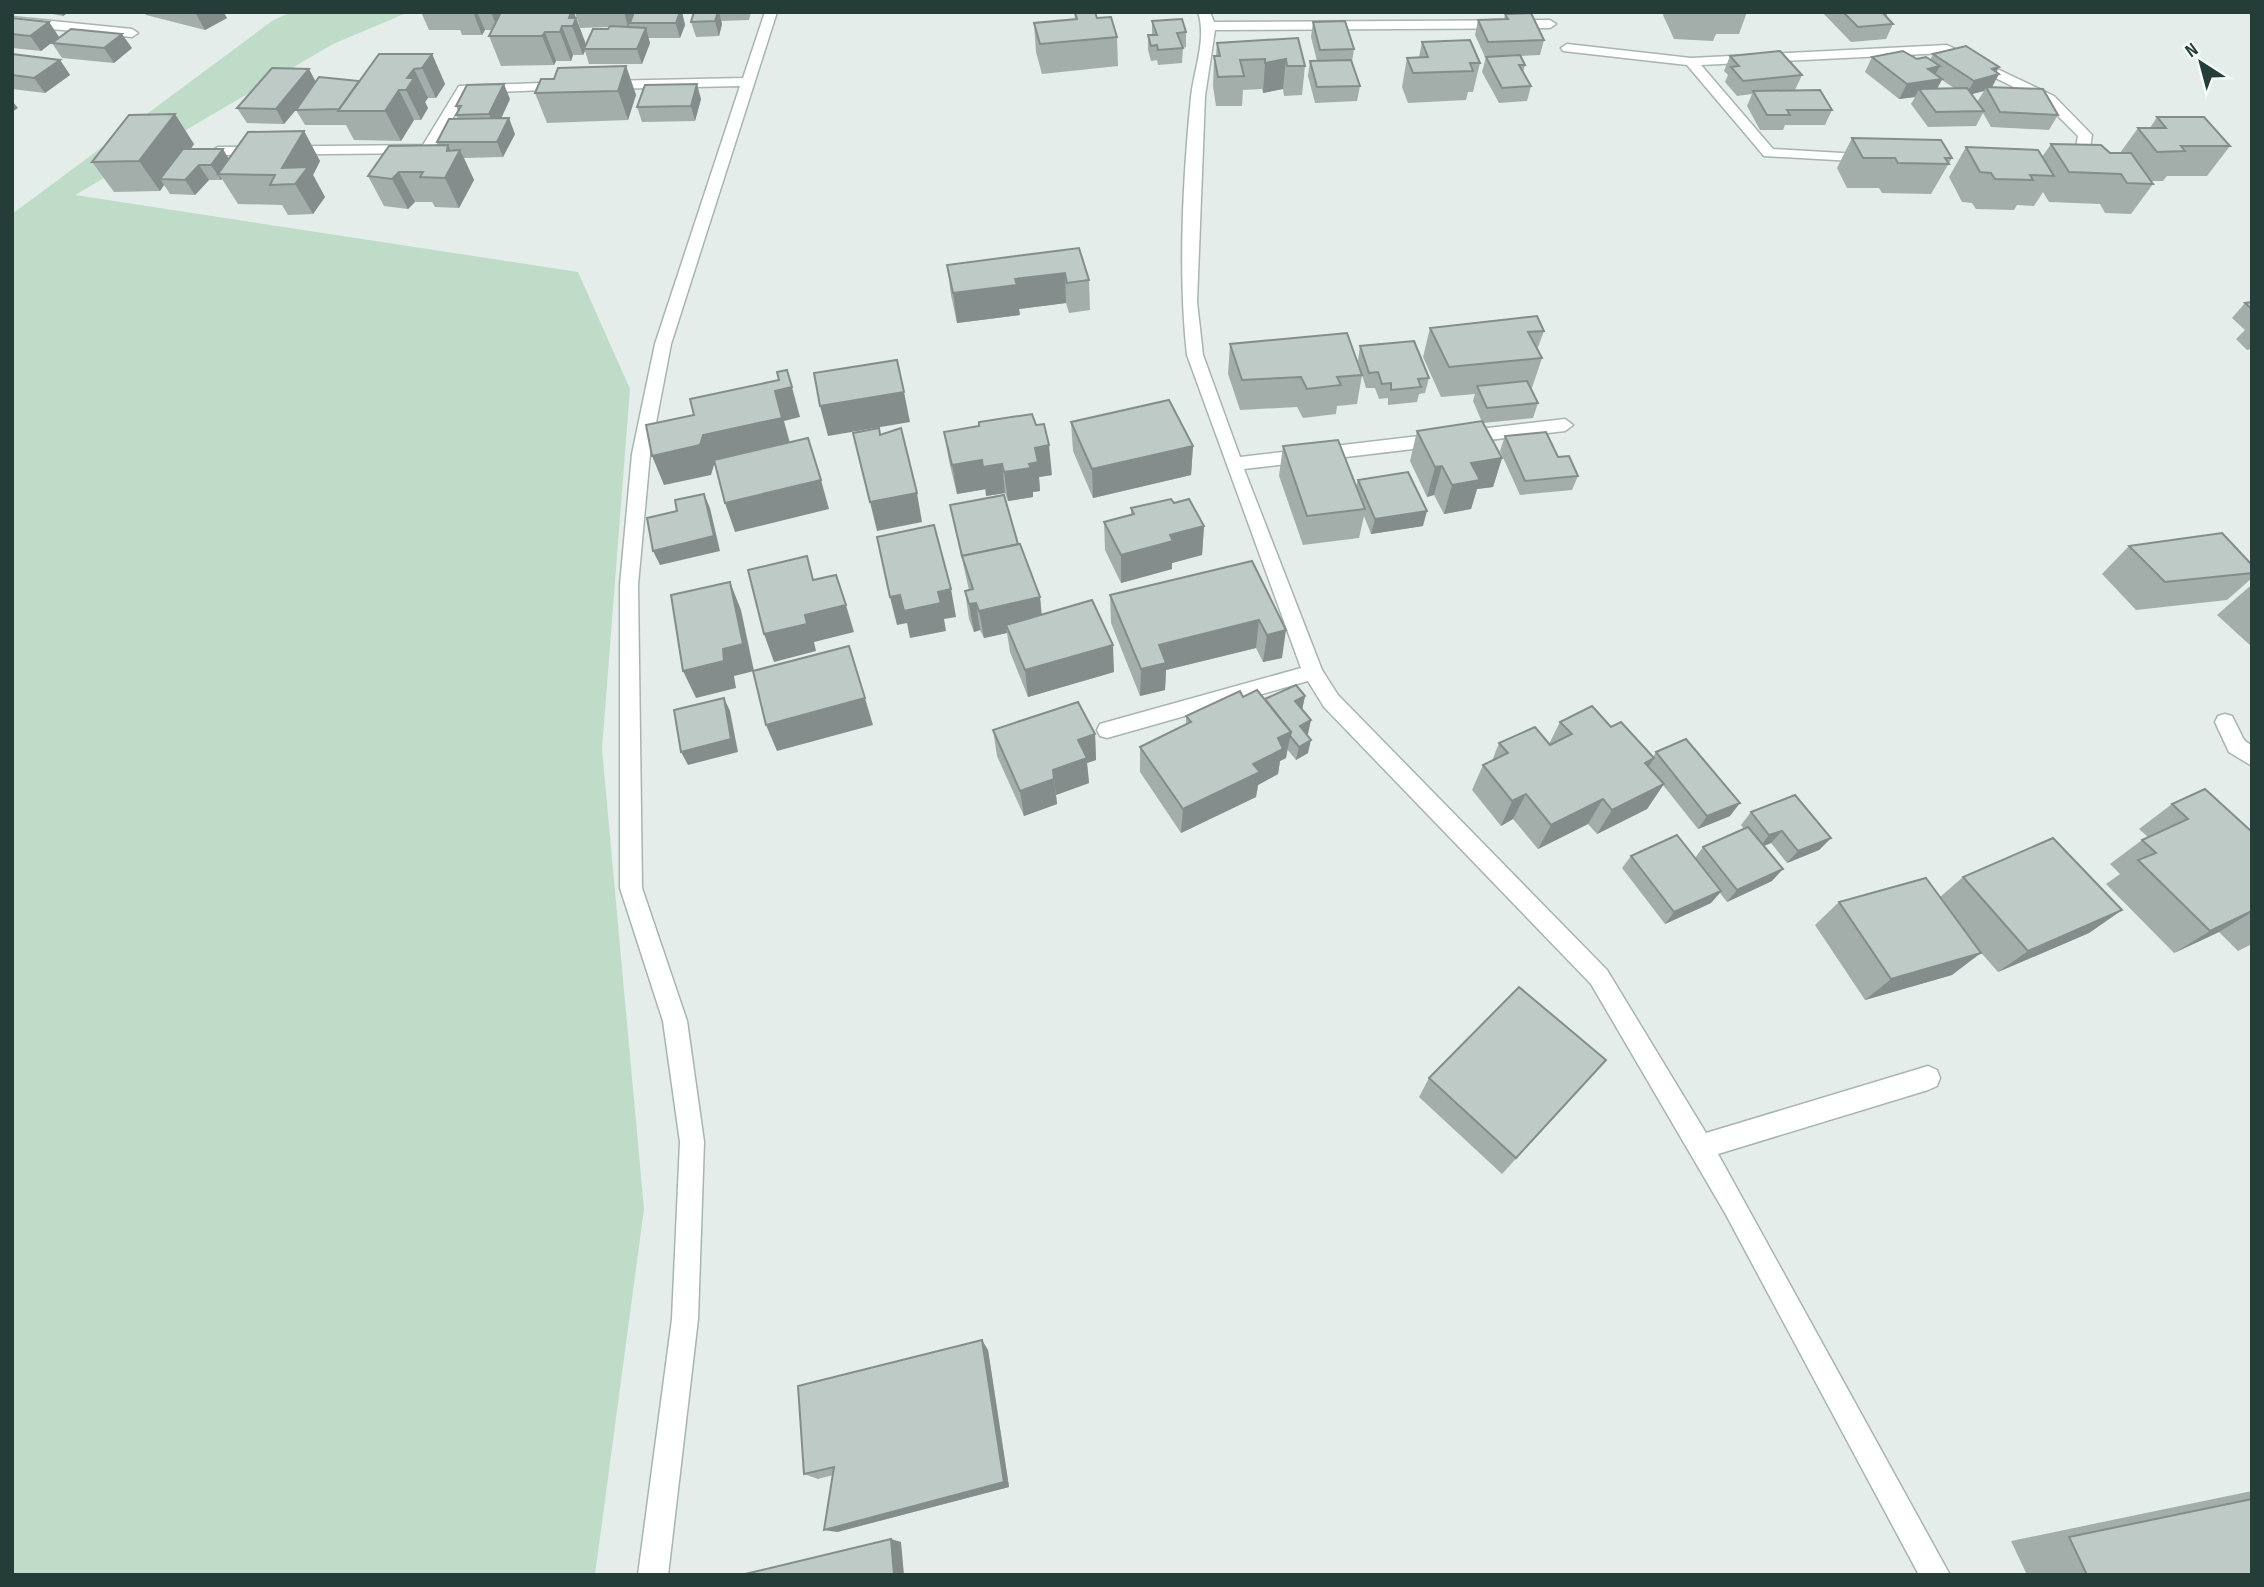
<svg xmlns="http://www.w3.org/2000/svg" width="2264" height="1587" viewBox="0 0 2264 1587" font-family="'Sofia Sans Condensed',sans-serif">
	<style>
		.green { fill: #bfdcc9 }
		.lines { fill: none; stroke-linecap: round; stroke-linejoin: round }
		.minor-casing { stroke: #a7b5b1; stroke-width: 3 }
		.minor { fill: #fff; fill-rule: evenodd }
		.wall { fill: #a3aeaa; fill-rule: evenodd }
		.shaded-wall { fill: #848d8b }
		.building { fill: #bdcac6; stroke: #848d8b; stroke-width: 2 }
	</style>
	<rect width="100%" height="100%" fill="#e4edea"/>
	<path class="green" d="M291,12h118l-76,32 -258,151 503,77 52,117 -28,360 42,460 -49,366h-583v-1361l260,-193z"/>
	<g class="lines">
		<defs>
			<g id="minor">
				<path d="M765,12h12l-106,332 -21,110 -12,131 4,303 45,133 17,121 -6,177 -30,256h-30l34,-256 8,-177 -17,-121 -43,-133v-303l12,-131 23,-110 85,-258 -134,3 -7,-4 7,-4 137,-3z"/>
				<path d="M1198,12h12l4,10 336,-2 6,4 -6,4 -335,2 -10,66 -8,206 6,53 37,102 325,-38 8,6 -8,6 -321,38 78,201 16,25 269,275 99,163 222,-67 9,4 3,8 -3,8 -9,4 -210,64 232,421h-31l-194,-362 -134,-229 -267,-277 -16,-26 -201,57 -7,-2 -3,-6 3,-6 7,-2 194,-54 -114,-313c-9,-80 -4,-177 4,-258 3,-28 16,-58 7,-85z"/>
				<path d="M12,17l120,12 6,4 -6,4 -120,-12z"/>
				<path d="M1567,44l124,14 256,-13 107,51 38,39 -3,20 -18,8h-10v-6l14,-4 3,-17 -34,-34 -99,-49 -244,12 72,84 103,6 2,3 -7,4 -107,-6 -77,-91 -124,-14 -2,-3z"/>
				<path d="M567,82l5,1v6l-104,4 -34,56 -7,4 -209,2 -7,-4 7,-4 205,-2 36,-59z"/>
				<path d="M2225,714l7,2 12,24 8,6v20l-23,-14 -14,-30 3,-6z"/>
			</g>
		</defs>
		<use href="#minor" class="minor-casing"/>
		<use href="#minor" class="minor"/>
	</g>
	<g class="wall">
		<path d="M41,12h28l-6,4z"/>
		<path d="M145,12h81l-2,1 3,5 -22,12 -59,-15z"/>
		<path d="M421,12h153l12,33 22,-16 1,-2 -29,1 -5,-16h107l3,13 -5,13h-32l2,5 -8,21h-53l-4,-13 -2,4h-10l-2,6h-15l-2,4 -53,1 -12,-30 3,-6h-7l-3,5h-20l-2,-5h-31z"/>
		<path d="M694,12h57l-2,8 -28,1 1,3 -3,12 -23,1 -5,-15z"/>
		<path d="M1074,12l23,6 20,19 1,29 -76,8 -6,-22 -2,-29 41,-4z"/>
		<path d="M1664,12h83l-8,22h-23l-3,7 -39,-2 -11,-24z"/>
		<path d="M1822,12h66l-2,5 7,7 -7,15 -35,3z"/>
		<path d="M1505,14l39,26 -4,15 -19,1 4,9 -2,7 8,14 -4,15 -28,2 -17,-31 4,-15h4h-5l-10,-22 3,-15 26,-1z"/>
		<path d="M12,18l37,4 10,15 -18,14 -29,-3z"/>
		<path d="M1152,21l34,11v15l-3,1 -1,15 -24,2 -1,-5 -6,1 -3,-11v-15h4z"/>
		<path d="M1313,22l41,27 -2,13 8,24 -3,15 -42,2 -7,-27 2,-15h7l-6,-24z"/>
		<path d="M1422,42l58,21 -7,29h-5l-2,8 -58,3 -6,-16 5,-29 12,-1z"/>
		<path d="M52,43l80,5 -18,15 -52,-5z"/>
		<path d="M1217,43l88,23 -3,29 -18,1 -1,-7 -20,4 -1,-4 -19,1 -1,16h-26l-3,-20 1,-30h2z"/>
		<path d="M12,54l48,6 10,15 -25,18 -33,-4z"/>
		<path d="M432,54l13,30 -9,14h-8l-3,4 3,6 -7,12h-7l-13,21 -47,-1 -8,-15h-41l-9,-15 -12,14 -37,-1 -10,-15 78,-26 44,-1z"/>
		<path d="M1933,54l64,18 -5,15 66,28 -9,15 -58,-3 -8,-14 -7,13 -48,1 -17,-23 4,-7 -16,2 -34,-27 7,-15 58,3zM1942,80l12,8 -17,1zM1984,91l-7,11 -6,-8z"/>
		<path d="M1730,56l72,19 -7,15 37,20 -7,15h-40l-2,5h-23l-13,-24 5,-12 -15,2 -12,-14 3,-7 -4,-4z"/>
		<path d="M626,66l10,29 -8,25 -81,3 -12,-30 19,-14z"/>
		<path d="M510,99l-9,20 14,15 -12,23 -39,1 10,22 -15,28 -24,-1 -3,-5h-17l-7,7 -24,-3 -16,-30 70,-31 -1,-3 21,-23 -2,-4 2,-4 -2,-5z"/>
		<path d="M701,99l-6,22 -53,1 -5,-15z"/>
		<path d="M2157,117l73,29 -23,30h-40l-4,5h-12l2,3 -22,30 -26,-1 -5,-9 -51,-2 -6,-10 -9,14 -17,-1 -3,5 -38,-1 -4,-6 -10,-1 -13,-25 17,-30 76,10 9,-13 59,9h10l18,-25h12z"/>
		<path d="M304,131l16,30 -7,14 12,22 -12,17 -25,1 -6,-10 -44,-1 -16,-25 -1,1h-12l-14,15 -25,-1 -6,-9 -4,6 -46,1 -22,-30 102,-18 -3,5 38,10z"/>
		<path d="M1852,138l100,20 -21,36 -49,-1 -3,-5h-32l-10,-20z"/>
		<path d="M1079,248l10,32 1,30 -21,3 -3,-10 -47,6 1,6 -63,8 -6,-28 -4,-30z"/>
		<path d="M2252,302v47l-5,1 -11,-11 9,-9 -13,-12 13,-15z"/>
		<path d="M1430,328l114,3 -7,19 5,8 -10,30h-2l8,15 -5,15 -50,5 19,35 -9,29 -16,2 -6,20 -27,5 -10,-19 -7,2 -17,-36 7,-30 65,-9 -9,-21 2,-7 -34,3 -18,-40z"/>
		<path d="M1230,344l131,27 -3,-10 2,-15 69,32 -4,15 -6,1 -2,8 -29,3v-7l-9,1 -4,-11h-9l-4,-13 -5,29 -20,2 -1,8 -33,4 -6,-11 -57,3 -12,-36z"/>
		<path d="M1071,422l122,24 -2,29 -98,23 -20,-47z"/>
		<path d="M944,432l108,43 -13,2 1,14 -7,1v5l-25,4 -3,-8 -19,3v-7l-29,5 -8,-33z"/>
		<path d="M1505,436l53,21 20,19 -6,14 -52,5 -20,-44z"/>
		<path d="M1283,446l73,41 2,-7 65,46 -52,8 -7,-18 -5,22 -56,7 -24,-69z"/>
		<path d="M1174,503l30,23 -2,29 -30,8v6l-51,14 -16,-33 -1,-28 27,-7v-7z"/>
		<path d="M950,505l68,39 22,53 2,18 72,57 -86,25 -18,-45 -3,-19 -23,5 -4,-8 -6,2 -5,-13 -4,-28 4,-1z"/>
		<path d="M2129,546l123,19v13l-25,22 -91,10 -34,-36z"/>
		<path d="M1252,561l30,97 -19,4 -7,-14 -90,22 -1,20 -25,6 -29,-73 -1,-28z"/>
		<path d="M2252,586v61l-35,-32 32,-28z"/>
		<path d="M1305,696l-3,14 6,24 -1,1 1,18 -12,7 -9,-11 -1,9 -6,3 -2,13 -20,11 -2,12 -75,36 -41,-61v-25l46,-22v-9l57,-19 22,2z"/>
		<path d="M1560,722l51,5 42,30 3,-5 74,64 -32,13 -35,-44 -16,24 -50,25 -9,-10 -50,25 -25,-30 -12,7 -29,-36 11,-25 9,-4 7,-18 50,1z"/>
		<path d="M993,730l102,4 1,26 -9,3 2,20 -33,12 1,9 -33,12 -27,-60z"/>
		<path d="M2172,804l80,28v112l-14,7 -19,-19 -45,21 -68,-69 14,-10 -10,-10 32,-24 6,-3 -9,-8z"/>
		<path d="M1751,812l80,26 -12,12 -32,13 -16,-20 -7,3 8,35 -45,21 -7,-9 -9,10 -46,21 -43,-56 9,-12 64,2 8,-11 41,-18 -3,-4z"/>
		<path d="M1963,877l159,33 -33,23 -91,39 -22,-25 -24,28 -87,25 -50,-75 24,-23 101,-5z"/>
		<path d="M1606,1060l-104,114 -83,-77 10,-19z"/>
		<path d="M988,1350l21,137 -172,45 -4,-57 -15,4 -14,-5z"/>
		<path d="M2252,1491v84h-225l-16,-34z"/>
	</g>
	<g class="shaded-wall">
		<path d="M60,12h9l-6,4z"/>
		<path d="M195,12h31l-2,1 3,5 -22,12z"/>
		<path d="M473,12h4l8,18 -3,5z"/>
		<path d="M491,12h17l-10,18z"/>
		<path d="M571,12h3l2,7v-1l11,29 -3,2 1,2 -2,4 -14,-37z"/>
		<path d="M624,12h10l-6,15z"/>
		<path d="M672,12h10l3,13 -5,13z"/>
		<path d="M718,12h1l3,12 -3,12 -4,-15z"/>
		<path d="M49,22l10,15 -18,14 -11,-15z"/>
		<path d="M562,26l11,29 -2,6 -11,-29z"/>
		<path d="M646,28l4,15 -8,21 -5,-15z"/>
		<path d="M545,32l11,29 -2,4 -12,-29z"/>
		<path d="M122,34l10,14 -18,15 -10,-15z"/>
		<path d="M432,54l13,30 -9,14 -14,-30z"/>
		<path d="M1286,59l-3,30 -20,4 2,-30z"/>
		<path d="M60,60l10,15 -25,18 -11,-15z"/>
		<path d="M626,66l10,29 -8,25 -10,-29z"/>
		<path d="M1940,66l-8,14 10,-1 -8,15 -15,-5 -4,8 -16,2 8,-15 21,-15z"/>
		<path d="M1999,67l-4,8 4,-1 -8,15 -5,-2 -2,4 -19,5 9,-15 18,-12z"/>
		<path d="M309,69l8,15 -33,40 -8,-15z"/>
		<path d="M414,69l14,29 -3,4 3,6 -7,12 -15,-30 1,-12z"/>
		<path d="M504,84l6,15 -14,30 -7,-15z"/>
		<path d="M697,84l4,15 -6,22 -4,-15z"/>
		<path d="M399,90l15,30 -13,21 -16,-30z"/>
		<path d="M12,101l6,7 -6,4z"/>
		<path d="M175,114l19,30 -25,35h-9l4,6 -4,6 -21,-30z"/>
		<path d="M509,118l6,16 -12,23 -6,-15z"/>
		<path d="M304,131l16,30 -7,14 12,22 -12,17 -18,-30 -13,-16z"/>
		<path d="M448,145l7,14 5,-9 14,30 -15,28 -14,-30z"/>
		<path d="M223,149l9,15 -14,10 4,5 -1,1 -10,-15z"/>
		<path d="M199,165l10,15 -14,15 -10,-15z"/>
		<path d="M399,172l16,30 -7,7 -16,-30z"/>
		<path d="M1065,273l1,30 -47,6 1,6 -63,8 -4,-30 62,-14z"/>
		<path d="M792,387l8,30 -16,4 7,26 -77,18 -3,10 -47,10 -12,-29 51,-21 72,-44z"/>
		<path d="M904,392l6,30 -82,14 -8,-30z"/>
		<path d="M1049,445l3,30 -13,2 1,14 -7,1v5l-25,4 -4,-29 31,-24z"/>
		<path d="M1193,446l-2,29 -98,23 -1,-29z"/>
		<path d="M1502,458l-9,29 -16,2 -6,20 -27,5 8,-29 19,-22z"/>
		<path d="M982,460l4,29 -29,5 -5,-29z"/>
		<path d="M1002,464l3,29 -19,3 -3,-29z"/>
		<path d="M1442,466l-8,29 -7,2 8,-30z"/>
		<path d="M821,480l8,29 -94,23 -10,-29z"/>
		<path d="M917,493l5,29 -45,9 -7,-29z"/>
		<path d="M704,494l6,14 10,43 -60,14 -7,-14z"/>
		<path d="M1427,511l-4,15 -52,8 4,-15z"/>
		<path d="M1204,526l-2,29 -30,8v6l-51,14v-28l49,-20z"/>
		<path d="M730,582l11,28 13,61 -20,5 2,12 -40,10 -13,-27 40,-22z"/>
		<path d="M951,589l5,28 -12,2 2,12 -36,7 -3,-15 -10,2 -7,-28z"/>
		<path d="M1040,597l2,28h-36l1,8 -23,5 -5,-27z"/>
		<path d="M976,603l4,27 -6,2 -5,-28z"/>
		<path d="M846,605l8,27 -40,10 2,9 -42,11 -10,-28 41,-19z"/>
		<path d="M1259,620l-3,28 -90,22 -1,20 -25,6 1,-27 18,-24z"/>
		<path d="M1286,630l-4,28 -19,4 4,-27z"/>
		<path d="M1113,645l1,27 -86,25 -3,-27z"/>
		<path d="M1305,696l-3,14 -7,-9z"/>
		<path d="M724,698l6,13 8,41 -50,13 -7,-13z"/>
		<path d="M865,698l8,27 -96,26 -11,-26z"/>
		<path d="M1311,720l-3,14 -10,5 2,-13z"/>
		<path d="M1291,732l-5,26 -6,3 -2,13 -20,11 -2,12 -75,36 2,-24 70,-45 25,-26z"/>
		<path d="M1095,734l1,26 -9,3 2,20 -33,12 -3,-25 25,-30z"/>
		<path d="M1311,740l-3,13 -12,7 3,-13z"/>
		<path d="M1654,758l-16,26 7,-21z"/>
		<path d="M1054,779l3,25 -33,12 -4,-25z"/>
		<path d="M1664,784l-17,25 -50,25 15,-24z"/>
		<path d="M1526,794l-13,25 -12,7 11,-25z"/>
		<path d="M1603,799l-15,25 -50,25 13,-24z"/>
		<path d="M1740,803l-10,13 -32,13 9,-13z"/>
		<path d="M1782,831l-11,12 -12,5 10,-13z"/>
		<path d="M1831,838l-12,12 -32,13 11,-12z"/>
		<path d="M1783,869l-11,12 -45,21 10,-12z"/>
		<path d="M1721,891l-10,12 -46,21 9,-12z"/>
		<path d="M2122,910l-33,23 -91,39 30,-21z"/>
		<path d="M2252,912l-33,20 -45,21 36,-22z"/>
		<path d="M1981,953l-29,22 -87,25 26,-21z"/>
		<path d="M982,1340l6,10 21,137 -172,45 -13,-2z"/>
		<path d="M891,1539l10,3 3,33h-10z"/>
	</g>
	<g class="building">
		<path d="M501,12h70l-2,6h7l-3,8h-11l-2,6h-15l-3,4h-53z"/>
		<path d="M634,12h46l-4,11h-46z"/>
		<path d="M694,12h24l-3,9 -24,1z"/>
		<path d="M1075,12h20l2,6 14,-1 6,20 -77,7 -6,-21 43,-4z"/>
		<path d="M1843,12h39l11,12 -35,3z"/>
		<path d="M1531,13l13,27 -56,2 -10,-22 30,-1 -3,-5z"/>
		<path d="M12,18l37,4 -19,14 -18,-2z"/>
		<path d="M1182,19l4,13 -9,1 6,15 -25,2 -1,-5 -6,1 -3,-11h9l-5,-14z"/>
		<path d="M1345,21l9,28 -34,1 -7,-28z"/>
		<path d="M610,26l36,2 -9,21h-53l9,-20h15z"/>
		<path d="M71,29l51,5 -18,14 -52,-5z"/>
		<path d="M1298,38l7,28h-18l-1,-7 -21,4v-4l-25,1 4,16 -26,1 -4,-21h6l-3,-13z"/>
		<path d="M1470,40l10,23h-10l3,8 -60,2 -6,-15 21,-1 -6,-15z"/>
		<path d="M1966,46l33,21 -7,2 7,5 -25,7 -41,-27z"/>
		<path d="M1780,51l22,24 -59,6 -12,-14 8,-1 -9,-10z"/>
		<path d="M1903,51l14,8 9,-2 14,9 -12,3 14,10 -35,5 -35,-27z"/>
		<path d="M12,54l48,6 -26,18 -22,-3z"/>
		<path d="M379,54h53l-10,14 -8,1 -7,9h7l-8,12h-7l-14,21h-47z"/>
		<path d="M1520,55l5,10h-6l12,21 -29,2 -16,-31z"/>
		<path d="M1351,60l9,26 -43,1 -7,-26z"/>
		<path d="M626,66l-8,25 -83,2 6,-14h13l4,-11z"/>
		<path d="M272,68l37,1 -33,40 -39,-1z"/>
		<path d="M319,77l40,4 -20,28 -43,1z"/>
		<path d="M504,84l-15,30 -33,1 5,-9h-5l11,-21z"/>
		<path d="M697,84l-6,22 -54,1 8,-22z"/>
		<path d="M1986,87l57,2 15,26 -58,-3z"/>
		<path d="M1967,88l17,23 -48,1 -17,-23z"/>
		<path d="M1820,90l12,20h-45l3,5h-23l-14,-24z"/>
		<path d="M175,114l-36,47 -47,1 37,-47z"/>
		<path d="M2157,117h47l26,29h-49l4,5 -28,1 -19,-24h28z"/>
		<path d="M509,118l-12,24h-60l12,-23z"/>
		<path d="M304,131l-22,37 26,-1 -13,17 -25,1 5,-10 -57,-1 30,-42z"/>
		<path d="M1852,138l89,2 11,18h-7l4,6 -51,-1 -3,-5h-32z"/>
		<path d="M2051,144l50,1 9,8h21l22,31 -26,-1 -6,-9 -52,-2z"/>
		<path d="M448,145l-1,6 13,-1 -15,28 -25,-1 3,-5h-24l-7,7 -24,-3 21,-30z"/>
		<path d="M1966,147l72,3 16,26 -24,-1 3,5 -38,-1 -4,-6 -11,-1z"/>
		<path d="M183,149h40l-12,16h-12l-14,15 -25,-1z"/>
		<path d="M1079,248l10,32 -22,3 -2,-10 -50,6 2,6 -64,8 -6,-28z"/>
		<path d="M2252,302v7l-7,-6z"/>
		<path d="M1537,316l7,15 -16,1 14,26 -93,9 -19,-39z"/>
		<path d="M1347,333l15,42 -25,2 4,8 -34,4 -6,-12 -59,3 -12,-36z"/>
		<path d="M1414,341l15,37 -11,1 3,8 -30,3v-7l-9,1 -4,-12 -9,1 -9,-27z"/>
		<path d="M897,360l7,32 -84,14 -6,-33z"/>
		<path d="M787,370l5,17 -17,4 7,27 -79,17 -3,10 -48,11 -6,-31 48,-10 -4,-16 89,-19 -2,-8z"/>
		<path d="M1527,381l11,22 -51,5 -10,-22z"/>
		<path d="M1169,400l24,46 -101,23 -21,-47z"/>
		<path d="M1032,414l4,11 8,-1 5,21 -14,3 3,14 -9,2 2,4 -27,4 -2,-8 -19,3 -1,-7 -30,5 -8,-33 35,-6v-4z"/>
		<path d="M1482,421l20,37 -31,5 9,17 -28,5 -10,-19 -7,1 -18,-36z"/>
		<path d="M879,428l1,7 21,-7 16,65 -47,9 -17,-69z"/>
		<path d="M1546,432l12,25 11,-1 9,20 -53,5 -20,-45z"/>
		<path d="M808,438l13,42 -96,23 -11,-43z"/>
		<path d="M1338,440l27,69 -58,7 -24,-70z"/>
		<path d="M1408,472l19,39 -52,8 -17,-39z"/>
		<path d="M704,494l10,42 -61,15 -6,-33 30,-7 -2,-11z"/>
		<path d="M1004,495l14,49 -56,12 -12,-51z"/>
		<path d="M1171,499l3,4 15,-4 15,27 -34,9 3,6 -52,14 -17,-33 30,-8 -3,-6z"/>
		<path d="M934,525l17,64 -13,3 3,11 -37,8 -4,-16 -10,2 -13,-60z"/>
		<path d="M2222,533l30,32v8l-87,9 -36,-36z"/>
		<path d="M1020,544l20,53 -61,14 -3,-8 -7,1 -4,-13 8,-2 -11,-33z"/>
		<path d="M807,556l6,24 23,-5 10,30 -41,10 2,9 -43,10 -16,-64z"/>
		<path d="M1252,561l34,69 -19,5 -8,-15 -100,25 7,18 -25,6 -31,-74z"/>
		<path d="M730,582l13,62 -20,5 1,12 -41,10 -12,-76z"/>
		<path d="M1092,600l21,45 -88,25 -19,-45z"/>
		<path d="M849,646l16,52 -99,27 -13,-54z"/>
		<path d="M1296,685l9,11 -10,5 16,19 -11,6 11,14 -12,7 -9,-11 1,-4 -26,-33z"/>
		<path d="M1257,690l34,42 -13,6 5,11 -30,15 7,8 -77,37 -43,-62 51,-25 -5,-6 54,-25 3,6z"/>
		<path d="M724,698l7,41 -50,13 -7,-42z"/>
		<path d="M1078,702l17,32 -17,6 9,18 -34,12 1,9 -34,12 -27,-61z"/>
		<path d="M1592,706l19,21 10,-5 33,36 -9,5 19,21 -52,26 -9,-11 -52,26 -25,-31 -14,7 -29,-36 25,-12 -9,-10 36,-16 15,18 22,-11 -12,-12z"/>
		<path d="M1686,739l54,64 -33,13 -51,-64z"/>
		<path d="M2205,789l47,43v79l-42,20 -72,-71 18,-7 -14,-13 46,-21 -16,-15z"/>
		<path d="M1795,795l36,43 -33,13 -16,-20 -13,4 -18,-23z"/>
		<path d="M1748,827l35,42 -46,21 -34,-43z"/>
		<path d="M1677,835l44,56 -47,21 -43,-56z"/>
		<path d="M2053,838l69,72 -94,41 -65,-74z"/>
		<path d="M1926,878l55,75 -90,26 -52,-77z"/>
		<path d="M1519,987l87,73 -90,98 -87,-80z"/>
		<path d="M982,1340l22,142 -180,48 10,-63 -30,7 -6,-88z"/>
		<path d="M2252,1499v76h-165l-18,-38z"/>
		<path d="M891,1539l3,36h-153z"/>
	</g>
	<rect width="2264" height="1587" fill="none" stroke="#253d39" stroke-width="28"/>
	<g transform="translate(2201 63) rotate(324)" stroke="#f5f9f7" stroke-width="5" paint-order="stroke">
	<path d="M0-5L12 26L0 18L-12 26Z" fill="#253d39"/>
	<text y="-10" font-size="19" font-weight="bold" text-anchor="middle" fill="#253d39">N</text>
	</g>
</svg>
